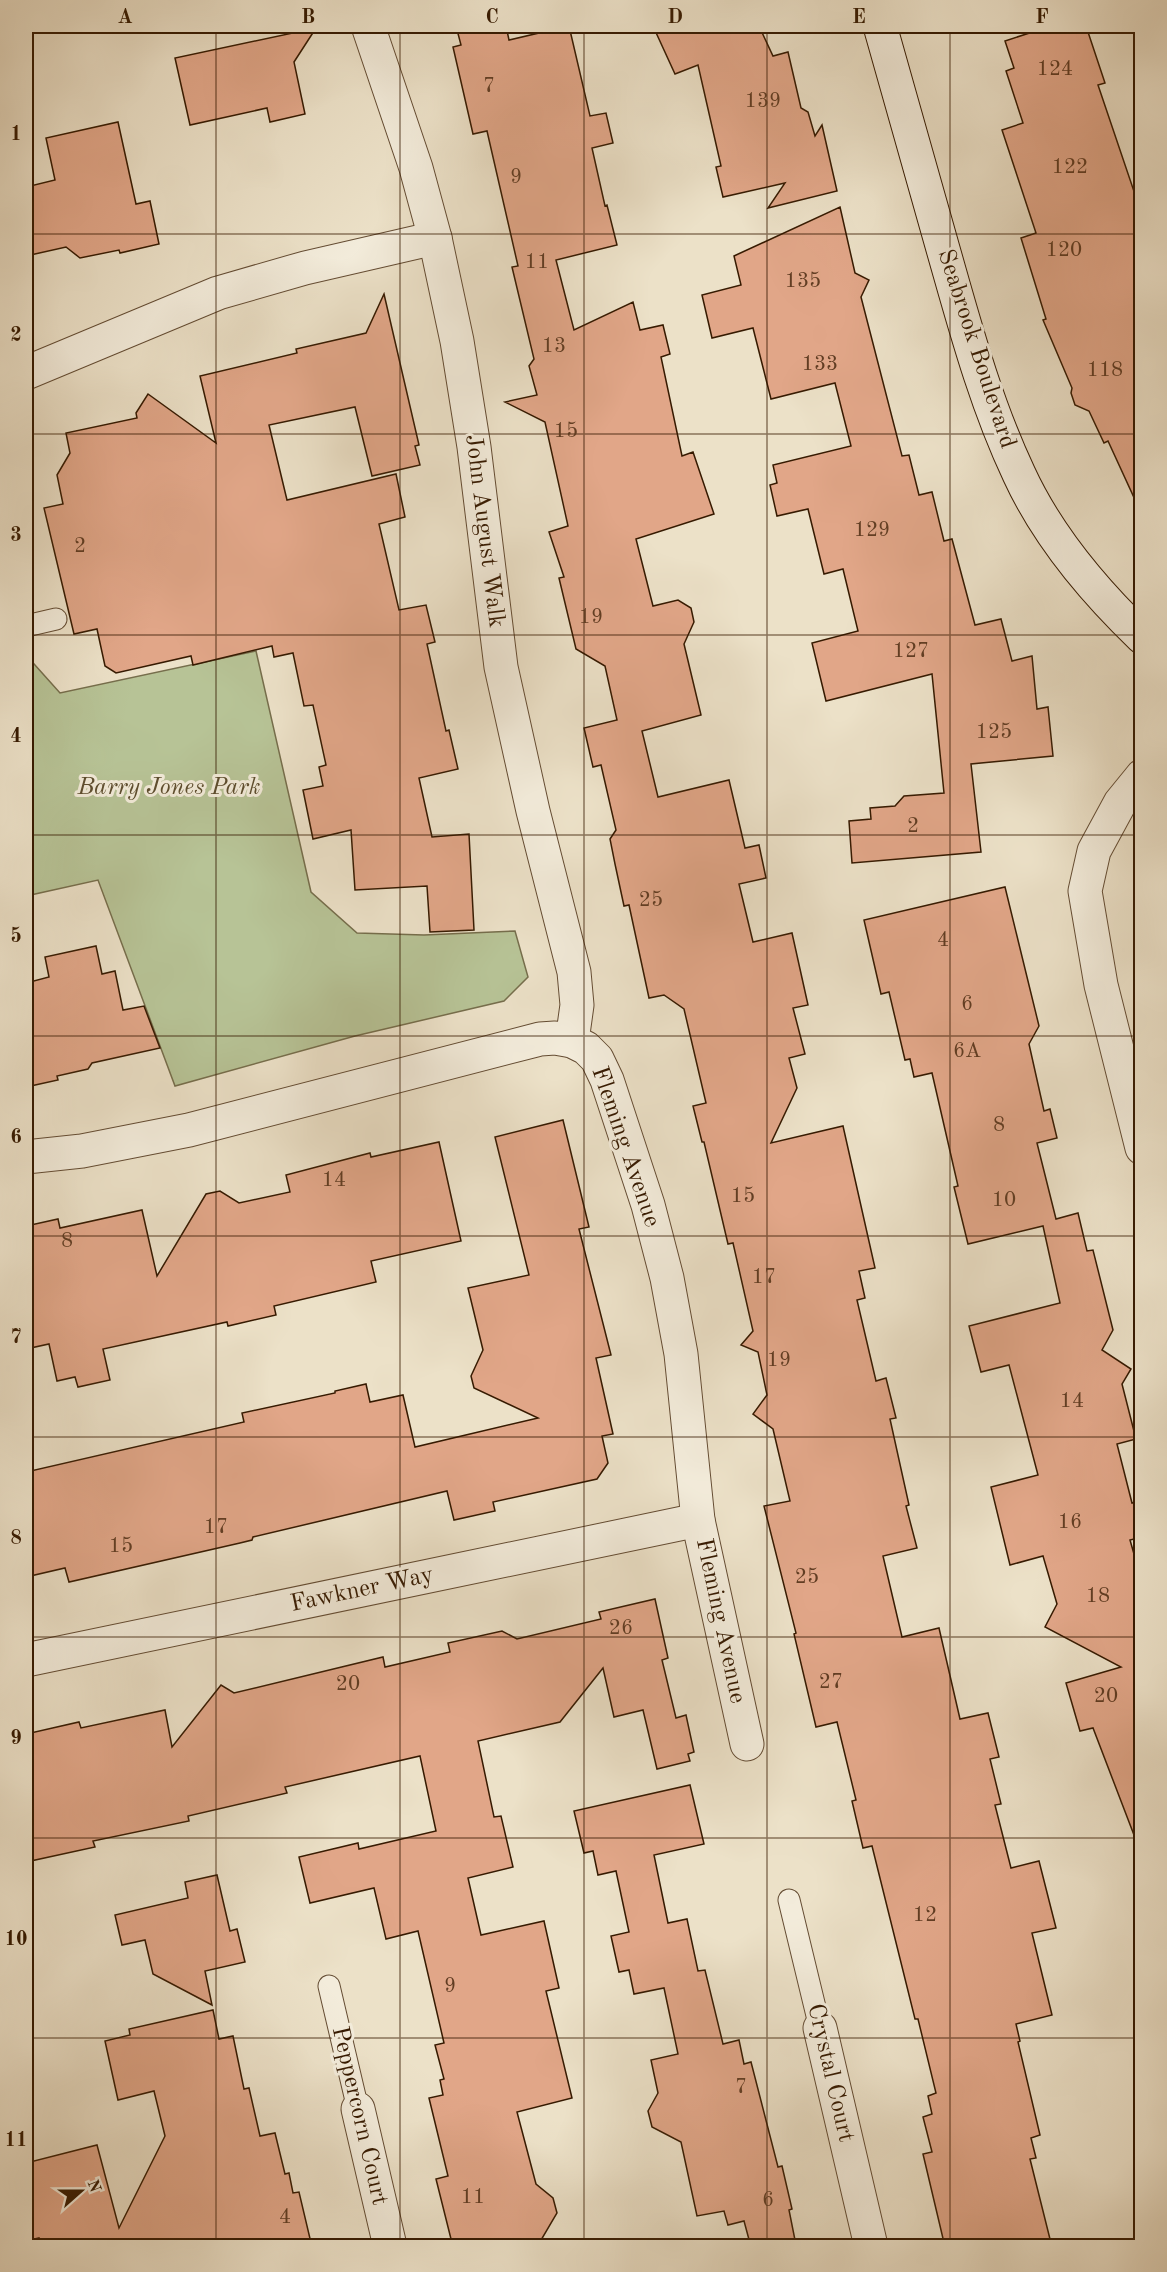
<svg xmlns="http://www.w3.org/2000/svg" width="1167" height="2272" viewBox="0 0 1167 2272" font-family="'Old Standard TT',serif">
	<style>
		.green { fill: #b7c396; stroke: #766e4c; stroke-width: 1.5 }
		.building { fill: #e1a688; stroke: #361a01; stroke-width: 1.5 }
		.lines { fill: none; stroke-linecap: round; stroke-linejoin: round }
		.lane-casing { stroke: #644c33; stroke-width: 23 }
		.street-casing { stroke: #644c33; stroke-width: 35 }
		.secondary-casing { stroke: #361a01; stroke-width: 35 }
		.lane { stroke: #f3ecdb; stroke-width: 21 }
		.street { stroke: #f3ecdb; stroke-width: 33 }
		.secondary { stroke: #f3ecdb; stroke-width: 33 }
		.grid { fill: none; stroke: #361a01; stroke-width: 1.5; stroke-opacity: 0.55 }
		.labels { text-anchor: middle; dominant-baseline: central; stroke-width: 6; stroke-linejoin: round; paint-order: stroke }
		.number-label { font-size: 21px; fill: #613d23 }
		.street-label { font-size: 24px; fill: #361a01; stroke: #f3ecdb }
		.park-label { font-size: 24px; font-style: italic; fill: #5d4d2e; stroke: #f3ecdb }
		.neatline { fill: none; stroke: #361a01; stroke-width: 2 }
		.grid-label { font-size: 20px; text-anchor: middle; font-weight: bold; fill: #361a01 }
	</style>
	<rect width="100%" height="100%" fill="#ece1c8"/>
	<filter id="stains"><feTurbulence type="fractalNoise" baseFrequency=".00333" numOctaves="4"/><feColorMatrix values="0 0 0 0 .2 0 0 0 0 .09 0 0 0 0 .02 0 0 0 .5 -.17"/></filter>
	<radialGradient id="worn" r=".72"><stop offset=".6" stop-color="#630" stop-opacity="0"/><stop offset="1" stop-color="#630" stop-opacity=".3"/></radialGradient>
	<path class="green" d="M256,651l55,241 46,41 67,2 91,-4 13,46 -24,24 -149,35 -180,50 -77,-206 -72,16v-241l34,38z"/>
	<g class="building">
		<path d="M456,26h50l3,14 60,-14 21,90 16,-3 7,30 -21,5 13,58 2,-1 10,40 -61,15 18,70 59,-28 7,28 23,-5 7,29 -9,3 21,99 11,-4 21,62 -78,25 17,67 25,-6 13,8 3,14 -10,22 17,71 -59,16 16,66 71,-17 16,68 14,-3 7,33 -27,6 14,58 39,-9 16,72 -15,3 12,46 -16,4 8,30 -26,55 72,-17 32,142 -16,3 6,27 -8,2 19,81 10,-3 10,40 -6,1 19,86 -3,1 11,42 -34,8 19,81 37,-9 21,91 28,-6 11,44 -9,2 11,45 -6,1 16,63 28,-7 17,67 -24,5 20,82 -36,9 4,17 -2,1 22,93 -9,3 5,20 -6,1 22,88h-107l-22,-93 9,-2 -9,-35 9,-3 -4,-18 8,-3 -18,-74h-3l-43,-173 -9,2 -11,-47 4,-1 -19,-78 -21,5 -22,-93 2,-1 -32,-127 26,-5 -17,-72 -20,-15 14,-19 -9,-43 -17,-7 12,-14 -20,-88 -5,1 -24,-102h-2l-9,-36 13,-3 -22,-94 -20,-14 -15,3 -20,-93 -5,1 -9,-42 -5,-25 6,-9 -15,-65 -8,2 -9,-39 33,-8 -12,-54 -29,-17 -17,-71 5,-1 -15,-45 19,-6 -23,-104 -40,-20 32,-7 -8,-29 5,-7 -22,-92 6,-1 -31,-135 -14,3 -20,-87 8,-2z"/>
		<path d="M653,26h106l14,30 15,-4 13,56 7,4 7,24 7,-11 15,66 -69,17 17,-25 -62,14 -7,-30 5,-1 -23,-101 -23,9z"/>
		<path d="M1051,26h35l19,57 -7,2 44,130v300l-34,-74 -4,2 -15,-32 -14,-6 -4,-12 1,-5 -29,-68 3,-1 -25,-81 15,-5 -34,-103 21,-7 -17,-52 8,-3 -9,-27z"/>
		<path d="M316,28l-22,34 11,52 -35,8 -3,-14 -77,17 -15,-67z"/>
		<path d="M118,122l18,82 14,-3 9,43 -39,9 -1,-3 -39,8 -14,-11 -40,9v-69l29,-7 -9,-42z"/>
		<path d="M840,207l15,66 14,7 -8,17 41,159 7,-1 10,40 13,-3 12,49 8,-2 23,86 26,-6 11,42 20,-5 5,53 11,-2 5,49 -82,8 10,88 -129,11 -3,-42 22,-2 -1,-11 25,-2 9,-10 40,-3 -12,-119 -106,27 -14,-58 46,-12 -15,-62 -19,5 -16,-65 -31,7 -7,-31 7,-2 -4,-18 78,-19 -16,-63 -64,16 -18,-71 -41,10 -10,-43 39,-10 -7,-29z"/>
		<path d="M384,294l35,151 -4,1 5,19 -48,11 -17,-69 -86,18 18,75 109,-26 9,43 -26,7 20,86 27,-5 9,37 -8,2 19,87 3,-1 9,39 -39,9 13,59 37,-3 5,96 -44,2 -3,-46 -72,4 -4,-60 -38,9 -10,-49 20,-4 -4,-19 7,-2 -13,-60 -9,1 -11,-53 -19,4 -2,-11 -79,19 -2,-9 -75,17 -11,-7 -8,-37 -23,5 -30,-126 19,-4 -6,-29 13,-22 -4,-20 71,-15 -1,-5 12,-19 68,49 -16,-67 97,-23 -1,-4 70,-16z"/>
		<path d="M1005,887l34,139 -10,18 15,67 6,-2 7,29 -20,5 19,76 22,-6 9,38 6,-1 20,80 -11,20 29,19 -9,15 14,55 -19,5 15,59 10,-2v36l-12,3 12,42v265l-3,1 -46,-120 -13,3 -14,-48 55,-16 -76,-40 12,-23 -14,-48 -33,9 -19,-78 47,-12 -29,-110 -28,7 -12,-46 91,-23 -17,-77 -75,18 -14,-57 4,-1 -26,-113 -18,4 -4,-18 -5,1 -16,-68 -8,2 -17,-74z"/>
		<path d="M96,946l6,28 13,-3 8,39 21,-4 16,42 -68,15 -4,6 -31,7 1,4 -32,7v-104l23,-6 -4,-20z"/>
		<path d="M563,1120l26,107 -10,2 32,126 -15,3 17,76 -11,2 6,27 -11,16 -104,23 2,9 -41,9 -7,-29 -194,46 -1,3 -12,3 -171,39 -4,-14 -39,9v-105l218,-50 -2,-9 93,-20v-2l31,-7 4,18 33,-7 12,52 123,-29 -64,-30 -3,-12 12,-26 -15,-62 61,-13 -34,-138z"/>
		<path d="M439,1142l22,99 -90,20 5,21 -102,24 2,9 -48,11 -1,-4 -124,27 7,31 -32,7 -3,-10 -18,4 -8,-37 -23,5v-123l32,-7 2,9 82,-18 15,66 49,-82 14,-3 19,12 51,-11 -4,-17 84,-22 1,4z"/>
		<path d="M655,1599l13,59 -6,2 14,58 10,-3 8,37 -6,2 2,7 -33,8 -14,-59 -29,7 -11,-49 -43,54 -82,19 16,76 7,-1 12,51 -45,11 13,57 63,-14 15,67 -13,3 26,107 -55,14 19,72 17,14 4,15 -20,34h-84l-17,-68 12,-3 -19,-78 14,-3 -3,-15 4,-1 -9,-34 9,-2 -26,-112 -32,8 -12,-51 -64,15 -11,-46 59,-14 1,6 77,-18 -16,-75 -135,31 2,6 -99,23 1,5 -96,20 2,6 -69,15v-128l53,-12 2,6 84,-18 7,37 49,-62 13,8 149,-36 2,10 65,-15 -2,-9 54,-12 15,8 84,-20 -2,-7z"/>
		<path d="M690,1785l14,59 -50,11 14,68 19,-4 11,52 7,-1 18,74 16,-4 5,24 7,-2 27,105 4,-1 10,43 -3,1 6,30 -27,7h-17l-7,-26 -16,4 -4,-14 -27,5 -16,-74 -29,-15 -4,-16 10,-18 -7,-33 27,-6 -14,-66 -30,6 -5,-24 -10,2 -8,-36 18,-4 -13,-61 -18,4 -5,-24 -9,2 -10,-42z"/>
		<path d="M217,1875l13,56 7,-2 8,33 -40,9 7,34 -59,-31 -8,-34 -23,5 -7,-30 73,-17 -3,-16z"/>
		<path d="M213,2010l6,29 14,-3 11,53 5,-1 11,48 15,-3 10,41 4,-1 4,20 6,-1 13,55h-271l-2,-9 -13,3v-78l71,-18 22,83 46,-92 -11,-45 -36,9 -13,-59 25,-6 -1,-6z"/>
	</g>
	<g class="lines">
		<defs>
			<g id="lane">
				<path d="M26,626l30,-7"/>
				<path d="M789,1900l31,128"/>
				<path d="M329,1986l29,123"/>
			</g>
			<g id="street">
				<path d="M368,26l48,142 19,70 22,103 17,106 27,220 32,144 41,161 3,33 -5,36"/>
				<path d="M26,373l192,-80 87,-25 130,-30"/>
				<path d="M1142,776l-22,27 -26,48 -9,40 16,94 41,163"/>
				<path d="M26,1157l56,-6 107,-21 351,-91 15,-1 17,3 14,7 11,11 10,21 41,125 19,73 14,76 17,166 49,224"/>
				<path d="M26,1660l672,-140"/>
				<path d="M820,2028l51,218"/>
				<path d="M358,2109l32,137"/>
			</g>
			<path id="secondary" d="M880,26c21,74 42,149 63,223 22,77 42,153 76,225 28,61 74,116 123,163"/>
		</defs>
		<use href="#lane" class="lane-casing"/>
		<use href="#street" class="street-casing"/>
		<use href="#secondary" class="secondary-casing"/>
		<use href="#lane" class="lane"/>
		<use href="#street" class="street"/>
		<use href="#secondary" class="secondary"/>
	</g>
	<path class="grid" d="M216,26v2220M400,26v2220M584,26v2220M767,26v2220M950,26v2220M26,234h1116M26,434h1116M26,635h1116M26,835h1116M26,1036h1116M26,1236h1116M26,1437h1116M26,1637h1116M26,1838h1116M26,2038h1116"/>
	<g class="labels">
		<g class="number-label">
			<text x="1055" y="69">124</text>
			<text x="489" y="86">7</text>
			<text x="763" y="101">139</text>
			<text x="1070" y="167">122</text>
			<text x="516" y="177">9</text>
			<text x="1064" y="250">120</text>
			<text x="537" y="262">11</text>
			<text x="803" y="281">135</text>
			<text x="554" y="346">13</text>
			<text x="820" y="364">133</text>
			<text x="1105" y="370">118</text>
			<text x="566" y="431">15</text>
			<text x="872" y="530">129</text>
			<text x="80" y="546">2</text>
			<text x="591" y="617">19</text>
			<text x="911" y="651">127</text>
			<text x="994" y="732">125</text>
			<text x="913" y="826">2</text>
			<text x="651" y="900">25</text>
			<text x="943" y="940">4</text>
			<text x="967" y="1004">6</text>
			<text x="967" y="1051">6A</text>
			<text x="999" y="1125">8</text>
			<text x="334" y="1180">14</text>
			<text x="743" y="1196">15</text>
			<text x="1004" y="1200">10</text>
			<text x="67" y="1241">8</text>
			<text x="764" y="1277">17</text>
			<text x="779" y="1360">19</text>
			<text x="1072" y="1401">14</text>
			<text x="1070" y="1522">16</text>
			<text x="216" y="1527">17</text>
			<text x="121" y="1546">15</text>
			<text x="807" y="1577">25</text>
			<text x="1098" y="1596">18</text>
			<text x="621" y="1628">26</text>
			<text x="831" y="1682">27</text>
			<text x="348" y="1684">20</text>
			<text x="1106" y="1696">20</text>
			<text x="925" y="1915">12</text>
			<text x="450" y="1986">9</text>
			<text x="741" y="2087">7</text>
			<text x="473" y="2197">11</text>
			<text x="768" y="2200">6</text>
			<text x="285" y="2217">4</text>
		</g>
		<g class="street-label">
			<text transform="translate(976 349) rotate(72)">Seabrook Boulevard</text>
			<text transform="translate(484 531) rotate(83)">John August Walk</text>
			<text transform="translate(625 1147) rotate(71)">Fleming Avenue</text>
			<text transform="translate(362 1590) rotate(-12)">Fawkner Way</text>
			<text transform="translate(720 1621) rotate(78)">Fleming Avenue</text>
			<text transform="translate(830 2073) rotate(77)">Crystal Court</text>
			<text transform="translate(359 2116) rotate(77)">Peppercorn Court</text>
		</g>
		<g class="park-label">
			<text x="169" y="788">Barry Jones Park</text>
		</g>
	</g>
	<rect width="1167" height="2272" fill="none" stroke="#ece1c8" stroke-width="66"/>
	<g transform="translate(81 2191) rotate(69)" stroke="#f3ecdb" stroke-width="4.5" paint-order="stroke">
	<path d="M0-4.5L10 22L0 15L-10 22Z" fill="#361a01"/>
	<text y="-9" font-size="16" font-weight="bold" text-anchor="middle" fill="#361a01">N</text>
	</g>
	<rect x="33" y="33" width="1101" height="2206" class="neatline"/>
	<g class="grid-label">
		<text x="125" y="23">A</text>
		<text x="308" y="23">B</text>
		<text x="492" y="23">C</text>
		<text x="675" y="23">D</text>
		<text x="859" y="23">E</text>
		<text x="1042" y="23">F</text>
		<text x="16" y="140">1</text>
		<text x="16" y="341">2</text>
		<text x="16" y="541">3</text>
		<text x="16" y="742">4</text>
		<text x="16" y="942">5</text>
		<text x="16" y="1143">6</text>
		<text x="16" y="1343">7</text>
		<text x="16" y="1544">8</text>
		<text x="16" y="1744">9</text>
		<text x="16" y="1945">10</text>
		<text x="16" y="2146">11</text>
	</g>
	<rect width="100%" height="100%" filter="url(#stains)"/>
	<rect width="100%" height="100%" fill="url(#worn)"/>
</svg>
